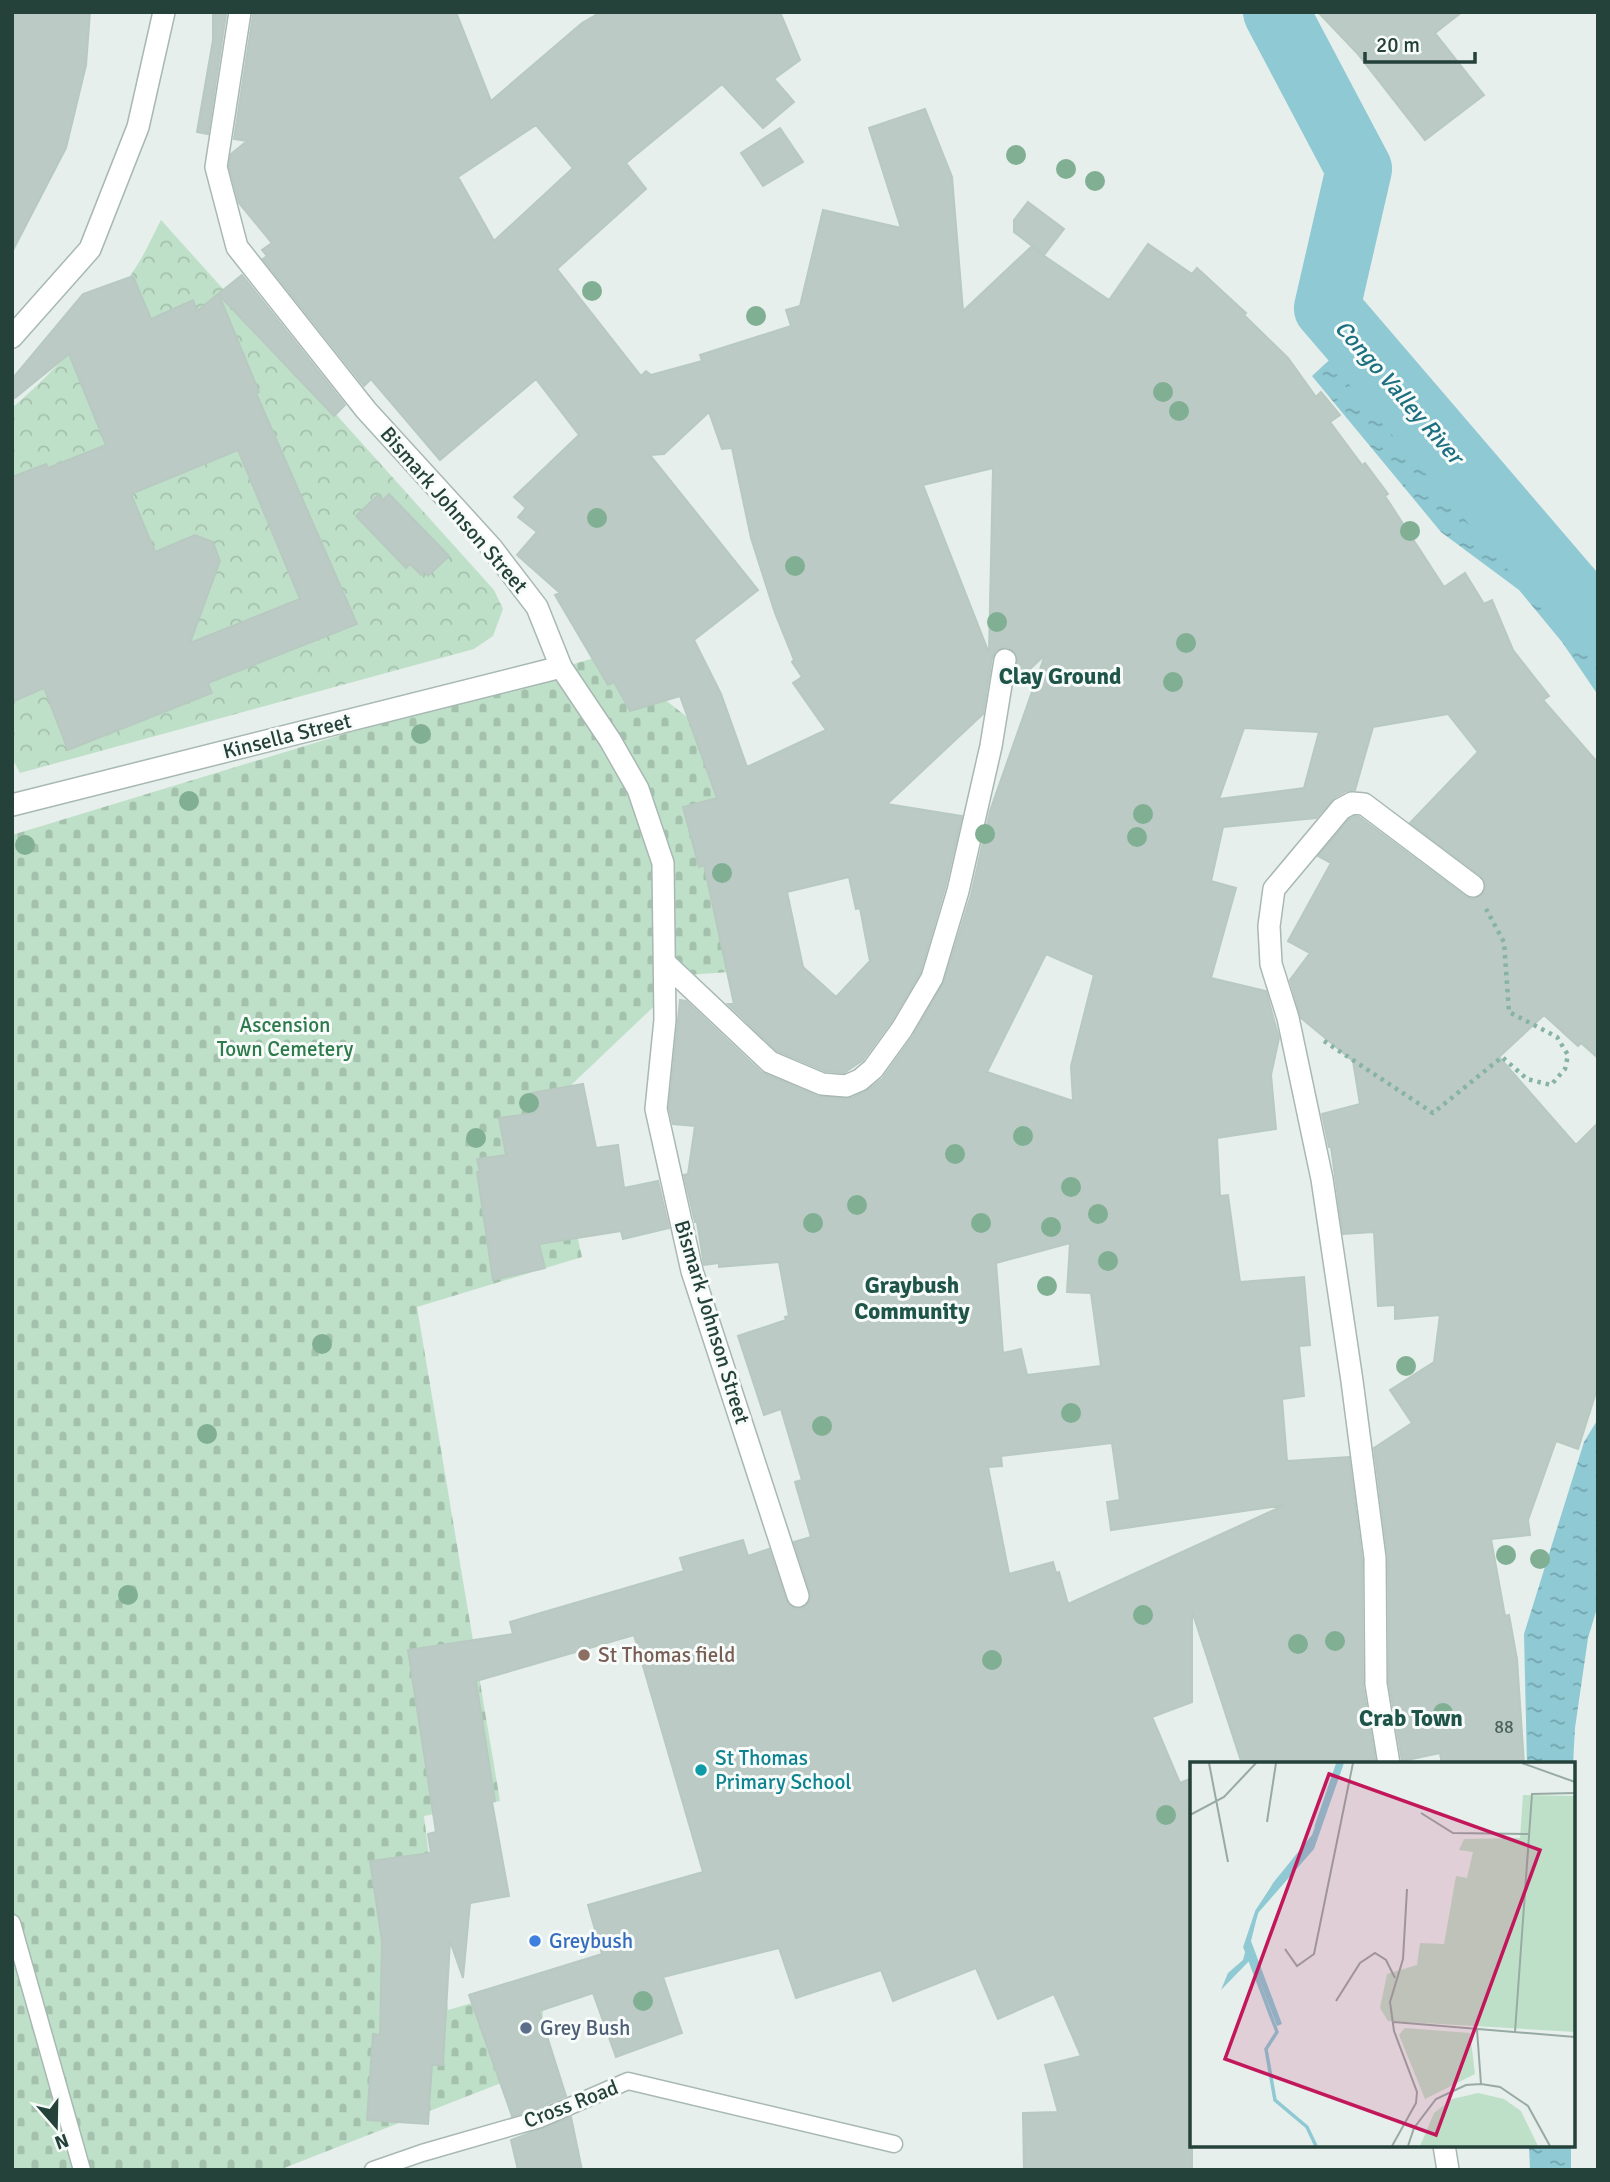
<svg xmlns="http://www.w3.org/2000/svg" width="1610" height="2182" viewBox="0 0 1610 2182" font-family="Signika,sans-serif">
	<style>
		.forest { fill: url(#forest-crowns) }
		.cemetery { fill: url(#cemetery-stones) }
		.water { fill: url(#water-ripples) }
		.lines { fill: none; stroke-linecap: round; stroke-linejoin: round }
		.river { stroke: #8ec9d4; stroke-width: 66 }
		.building { fill: #bbcac4; stroke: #b8c9c2; stroke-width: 2; fill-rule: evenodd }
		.service-casing { stroke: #a8b8b2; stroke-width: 19 }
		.pedestrian-casing { stroke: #a8b8b2; stroke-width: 24 }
		.minor-casing { stroke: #a8b8b2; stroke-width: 24 }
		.path { stroke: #86b3a5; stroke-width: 4.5; stroke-dasharray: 3.5 5; stroke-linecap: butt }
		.service { stroke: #fff; stroke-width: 16 }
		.pedestrian { stroke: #fff; stroke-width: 21 }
		.minor { stroke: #fff; stroke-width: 21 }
		.tree { fill: #80af93 }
		.education-dot { fill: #8d6e63; stroke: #f7fbf9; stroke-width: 2.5 }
		.culture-dot { fill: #0f9aa8; stroke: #f7fbf9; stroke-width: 2.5 }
		.shop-dot { fill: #3f7fe0; stroke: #f7fbf9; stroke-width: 2.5 }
		.service-dot { fill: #5c6f8a; stroke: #f7fbf9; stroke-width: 2.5 }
		.labels { text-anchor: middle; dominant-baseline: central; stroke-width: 6; stroke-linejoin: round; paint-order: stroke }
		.number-label { font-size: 18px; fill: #4a645c }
		.street-label { font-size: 21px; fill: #24423a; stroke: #f7fbf9 }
		.park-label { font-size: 21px; fill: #2d7a4b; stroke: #f7fbf9 }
		.education-label { font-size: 21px; fill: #785e54; stroke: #f7fbf9; text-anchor: start }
		.culture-label { font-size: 21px; fill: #0d838f; stroke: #f7fbf9; text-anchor: start }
		.shop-label { font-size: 21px; fill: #366cbe; stroke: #f7fbf9; text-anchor: start }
		.service-label { font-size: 21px; fill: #4e5e75; stroke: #f7fbf9; text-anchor: start }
		.water-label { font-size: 23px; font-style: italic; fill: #1c6f80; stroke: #f7fbf9 }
		.neighbourhood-label { font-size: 23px; font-weight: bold; fill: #1f5548; stroke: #f7fbf9 }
		.inset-river { fill: none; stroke: #8ec9d4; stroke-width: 3.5 }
		.inset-road { fill: none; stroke: #98aaa4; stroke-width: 2 }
		.view { fill: #c2185b; fill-opacity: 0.15; stroke: #c2185b; stroke-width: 3.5 }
		.inset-edge { fill: none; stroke: #24423a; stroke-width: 3.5 }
	</style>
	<defs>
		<pattern id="forest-crowns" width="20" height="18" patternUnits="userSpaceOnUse" patternTransform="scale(1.75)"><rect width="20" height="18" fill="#bfe0c8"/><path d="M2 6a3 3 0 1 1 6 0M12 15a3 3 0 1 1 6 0" fill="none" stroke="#a4c1ad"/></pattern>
		<pattern id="cemetery-stones" width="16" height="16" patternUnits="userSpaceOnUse" patternTransform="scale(1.75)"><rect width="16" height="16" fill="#bfe0c8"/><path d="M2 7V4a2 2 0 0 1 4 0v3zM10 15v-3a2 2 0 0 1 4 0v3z" fill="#a4c1ad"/></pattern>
		<pattern id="water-ripples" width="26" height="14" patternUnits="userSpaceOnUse" patternTransform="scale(1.75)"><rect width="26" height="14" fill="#8ec9d4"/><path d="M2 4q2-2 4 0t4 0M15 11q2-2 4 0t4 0" fill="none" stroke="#74a5ad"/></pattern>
	</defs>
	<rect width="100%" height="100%" fill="#e6efeb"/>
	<path class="forest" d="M161,220l333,370 9,19 -10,27 -19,13 -454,124 -8,-15v-350c46,-39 91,-91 124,-141 10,-15 17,-32 25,-47z"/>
	<path class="cemetery" d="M607,654l85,67 40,116 -3,135 -42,3 -139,132 34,150 -165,50 83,494 -76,15 24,194 97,-28 -6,86 -260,102h-267v-1335z"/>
	<g class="water">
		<path d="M1339,351l108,130 151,169v45l-36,-53 -43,-52 -78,-58 -129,-156z"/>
		<path d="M1598,1419v186l-10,33 -13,90 -2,36h-46l-3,-130 60,-192z"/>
		<path d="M1529,2145h42v25h-41z"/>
	</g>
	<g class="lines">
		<path class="river" d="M1276,12l83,157 -32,139 271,316"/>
	</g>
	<g class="building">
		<path d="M12,12h78l-4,53 -20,83 -54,104z"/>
		<path d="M257,12h199l35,89 91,-78 19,-11h179l20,48 -26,19 20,23 -31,26 -41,-44 -96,79 20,26 -89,80 84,107 5,-5 5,4 51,-14 -2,-6 91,-29 -5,-16 14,-4 23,-96 78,18 -32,-100 56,-19 27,68 11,134 68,-64 78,53 39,-56 44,30 5,-6 49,45 -2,2 44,43 28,39 5,-5 19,23 -10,7 32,43 3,-2 23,31 -3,2 59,91 21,-14 19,31 8,-4 21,50 36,46 -6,4 55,63v295l-17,-15 -3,3 -34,-31 -45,42 77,88 22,-22v263l-20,63 -22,-8 -28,79 2,15 -39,4 14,77 4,-1 8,44 7,105h-82l-2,-11 -38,8 -13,-78 -1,-125 -14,-110 38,-25 -22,-33 44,-28 6,-47 -45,4v-14l-17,1 -4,-74 -31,2 -12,-87h-2l-7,-33 38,-10 -7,-43 -52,-43 -11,-38 20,-27 -22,-12 43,-78 -13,-7 31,-37 6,-3 4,1 106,79 7,3 11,-5 3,-7 -5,-11 -71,-53 68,-71 -30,-38 -75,13 -18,63 -9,1 -12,7 -18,20 -93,9 -12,54 25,7 -25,90 55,13 13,47 -8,37 5,54 -59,9 3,58 8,-1 12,87 64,-5 6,68 -11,1 5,50 -22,3 5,62 62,-4 13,102 1,127 13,78h-134l-50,-153v91l-40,15 28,66 12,-5v392h-168l-1,-57 35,-1 -13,-47 36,-9 -27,-62 -56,25 -22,-51 -83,33 -12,-31 -85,28 -17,-50 -116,29 19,56 -66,24 -23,-64 -54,18 27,85 -30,13 -24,7 -43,-121 133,-41 -14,-49 115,-33 -69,-237 -158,46 19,120 -3,1 17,94 -39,7 -7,75 -13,-37 -7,124h-11l-4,59 -61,-4 6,-86 7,1 2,-94 -12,-80 61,-8 -3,-19 8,-2 -28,-182 105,-16 -3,-12 174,-51 -4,-13 63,-18 5,16 21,-7 17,51 4,6 6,3 7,-1 8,-9 -1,-7 -16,-50 17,-5 -16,-55 7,-2 -21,-71 -17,6 -26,-79 48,-16 -1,-3 4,-1 -10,-54 -60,5v-4l-15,2 -7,-43h-2l-11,-47 4,-1 7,-48 -22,-2 -4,-16 11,-108 6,1 75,71 56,24 34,2 17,-8 14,-11 31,-43 31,-54 27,-87 19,-84 55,-156 -31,29 3,-29 -9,-8 -13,4 -3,7 -9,56 -96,90 75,12 -17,72 -25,85 -29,49 -28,38 -19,13 -19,-2 -48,-20 -49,-47h6l-30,-139 -5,2 -16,-60 34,-9 -37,-102 -50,15 -16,-29 -6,3 -53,-90 5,-2 -43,-38 20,-23 -19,-15 8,-9 -12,-11 65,-62 -43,-56 -96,81 -69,-81 -7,7 -101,-127 4,-3 -5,-6 10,-7 -33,-40 -10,-37 2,-12 16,-13 -13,-2 19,-124h4zM536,125l37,43 -79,73 -36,-64zM709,412l13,37 10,-1 19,90 24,75 19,47 -2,2 10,15 -9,6 33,47 -79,37 -26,-73 -27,-54 64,-50 -108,-135 14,-1zM993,468l-4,185 -66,-168zM1244,728l75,4 -15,56 -85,11zM849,877l7,32 4,-1 10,53 -34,36 -33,-30 -16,-75zM1046,954l48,21 -23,91 2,35 -86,-29zM1070,1243l-3,49 24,1 10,73 -74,9 -6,-26 -18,4 -7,-90zM1112,1443l8,57 -13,2 4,28 174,-25 -217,99 -9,-32 -3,1 -3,-11 -44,12 -21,-107 14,-1 -1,-10z"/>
		<path d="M1318,12h144l-27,21 49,62 -59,45 -68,-87z"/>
		<path d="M213,14h13l-18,120 -11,-2 16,-92z"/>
		<path d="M780,128l23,34 -40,24 -22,-33z"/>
		<path d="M1028,202l36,27 -20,26 -30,-23v-12z"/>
		<path d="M242,275l103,130 -11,11 -115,-121 40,97 -3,1 101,231 -149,59 4,10 -144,57 -24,-62 -32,14v-225l34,-13 2,4 58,-23 -37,-91 -54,44 -3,-3v-16l71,-85 50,-18 18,43 42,-19 4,11zM238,450l62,149 -110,44 30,-82 -7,-19 -18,-7 -40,17 -24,-58z"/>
		<path d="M389,494l60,62 -21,20 -3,-4 -4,3 -11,-11 -4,4 -50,-52 22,-21 5,5z"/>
		<path d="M583,1084l13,64 22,-3 6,43 34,-7 11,47 -46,11 -2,-8 -82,13 6,24 -52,12 -16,-108h3l-3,-13 29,-4 -7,-37 36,-5 -4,-20z"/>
		<path d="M571,2117l11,53h-64l-7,-30z"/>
	</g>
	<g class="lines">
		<defs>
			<g id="service">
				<path d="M12,1923l70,247"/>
				<path d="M373,2170l49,-17 118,-34 88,-38 266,63"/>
			</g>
			<path id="pedestrian" d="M12,337l78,-88 48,-122 26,-115"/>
			<g id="minor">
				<path d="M240,12l-24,155 21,80 129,163 125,137 46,60 24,60 49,73 28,49 25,74 2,157 -9,89 36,162 106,325"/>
				<path d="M12,805l549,-138"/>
				<path d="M665,963l105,99 52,22 24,2 14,-6 13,-11 29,-40 30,-51 26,-87 33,-145 14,-86"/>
				<path d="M1389,1764l-13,-80 -1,-126 -23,-177 -30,-202 -34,-161 -17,-54 -2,-38 5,-37 67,-80 11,-6 12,1 109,82"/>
				<path d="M1444,2145l4,25"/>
			</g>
		</defs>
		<use href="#service" class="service-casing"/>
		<use href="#pedestrian" class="pedestrian-casing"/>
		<use href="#minor" class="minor-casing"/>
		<path class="path" d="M1324,1041l109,72 69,-56 25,22 24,6 14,-16 3,-14 -11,-18 -48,-25 -5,-70 -18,-33"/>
		<use href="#service" class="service"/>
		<use href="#pedestrian" class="pedestrian"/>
		<use href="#minor" class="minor"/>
	</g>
	<g class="tree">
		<circle cx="1016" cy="155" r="10"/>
		<circle cx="1066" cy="169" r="10"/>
		<circle cx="1095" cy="181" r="10"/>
		<circle cx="592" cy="291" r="10"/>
		<circle cx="756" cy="316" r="10"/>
		<circle cx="1163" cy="392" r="10"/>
		<circle cx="1179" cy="411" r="10"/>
		<circle cx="597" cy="518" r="10"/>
		<circle cx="1410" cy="531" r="10"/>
		<circle cx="795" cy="566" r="10"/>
		<circle cx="997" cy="622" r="10"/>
		<circle cx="1186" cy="643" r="10"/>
		<circle cx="1173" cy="682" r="10"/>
		<circle cx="421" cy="734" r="10"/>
		<circle cx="189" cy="801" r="10"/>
		<circle cx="1143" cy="814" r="10"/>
		<circle cx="985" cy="834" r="10"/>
		<circle cx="1137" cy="837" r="10"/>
		<circle cx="25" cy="845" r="10"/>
		<circle cx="722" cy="873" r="10"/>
		<circle cx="529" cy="1103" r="10"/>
		<circle cx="1023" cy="1136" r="10"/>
		<circle cx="476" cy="1138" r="10"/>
		<circle cx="955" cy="1154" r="10"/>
		<circle cx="1071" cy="1187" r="10"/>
		<circle cx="857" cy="1205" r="10"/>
		<circle cx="1098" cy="1214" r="10"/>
		<circle cx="813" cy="1223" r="10"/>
		<circle cx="981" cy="1223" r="10"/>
		<circle cx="1051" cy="1227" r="10"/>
		<circle cx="1108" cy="1261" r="10"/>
		<circle cx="1047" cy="1286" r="10"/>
		<circle cx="322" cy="1344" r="10"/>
		<circle cx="1406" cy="1366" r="10"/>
		<circle cx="1071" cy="1413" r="10"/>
		<circle cx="822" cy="1426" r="10"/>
		<circle cx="207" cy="1434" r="10"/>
		<circle cx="1506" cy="1555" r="10"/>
		<circle cx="1540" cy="1559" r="10"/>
		<circle cx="128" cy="1595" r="10"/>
		<circle cx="1143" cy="1615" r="10"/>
		<circle cx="1335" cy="1641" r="10"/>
		<circle cx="1298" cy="1644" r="10"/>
		<circle cx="992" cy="1660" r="10"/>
		<circle cx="1443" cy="1713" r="10"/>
		<circle cx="1166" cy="1815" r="10"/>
		<circle cx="643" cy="2001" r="10"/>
	</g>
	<circle class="education-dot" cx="584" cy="1655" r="7"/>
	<circle class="culture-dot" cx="701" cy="1770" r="7"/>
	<circle class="shop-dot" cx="535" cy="1941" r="7"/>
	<circle class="service-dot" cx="526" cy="2028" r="7"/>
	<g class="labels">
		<g class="number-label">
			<text x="1504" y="1727">88</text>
		</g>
		<g class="street-label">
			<text transform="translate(454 510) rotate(49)">Bismark Johnson Street</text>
			<text transform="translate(287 736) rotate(-14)">Kinsella Street</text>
			<text transform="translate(712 1322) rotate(73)">Bismark Johnson Street</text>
			<text transform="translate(571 2104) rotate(-21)">Cross Road</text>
		</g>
		<g class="park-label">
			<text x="285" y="1025">Ascension<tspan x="285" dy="24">Town Cemetery</tspan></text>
		</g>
		<g class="education-label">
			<text x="598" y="1655">St Thomas field</text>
		</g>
		<g class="culture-label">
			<text x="715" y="1758">St Thomas<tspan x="715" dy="24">Primary School</tspan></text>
		</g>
		<g class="shop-label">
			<text x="549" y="1941">Greybush</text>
		</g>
		<g class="service-label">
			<text x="540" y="2028">Grey Bush</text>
		</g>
		<g class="water-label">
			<text transform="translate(1399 392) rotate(49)">Congo Valley River</text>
		</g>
		<g class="neighbourhood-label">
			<text x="1060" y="676">Clay Ground</text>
			<text x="912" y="1285">Graybush<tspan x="912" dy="26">Community</tspan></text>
			<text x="1411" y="1718">Crab Town</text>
		</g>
	</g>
	<g transform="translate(1190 1762)">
		<rect width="385" height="385" fill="#e6efeb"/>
		<path d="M288,331l26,6 17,12 17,35h-118l14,-33 18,-14z" fill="#bfe0c8"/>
		<path d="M215,266l65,5 5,41 -50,25 -26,-64z" fill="#bfe0c8"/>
		<path d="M333,33l52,1v236l-187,-11 -8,-13 7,-34 30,-9 3,-22 24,1 12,-68 11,2 6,-26 -14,-2 5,-11 56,-1z" fill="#bfe0c8"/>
		<path d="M148,1h6l-30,86 -56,64 -7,28 31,83 -5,2 -26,-67 -30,31 7,-17 15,-13 10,-37 6,-16 14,-24 39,-48z" fill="#8ec9d4"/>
		<path class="inset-river" d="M126,65l22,-64M81,128l-14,21 -12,36 32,85 -11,17 9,51 32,27 9,19"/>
		<path class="inset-road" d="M19,1l19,99M332,1l53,19M231,51l32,20 76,1M0,53l34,-18 32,-34M77,60l9,-59M95,187l12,17 17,-12 39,-191M146,239l24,-38 15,-10 11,7 9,18M204,260l181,15M287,268l4,54M325,270l17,-238 43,-1M202,384l24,-43 1,-11 -23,-61 -4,-29 13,-43 4,-70M218,384l6,-18 22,-29 30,-14 15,-1 19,3 28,19 22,40"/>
		<path class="view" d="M139,12l211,76 -104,285 -211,-76z"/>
		<rect width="385" height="385" class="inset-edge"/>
	</g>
	<rect width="1610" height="2182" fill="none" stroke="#24423a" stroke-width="28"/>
	<g transform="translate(56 2126) rotate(160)" stroke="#f7fbf9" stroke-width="5" paint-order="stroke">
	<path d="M0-5L12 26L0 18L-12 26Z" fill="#24423a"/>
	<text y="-10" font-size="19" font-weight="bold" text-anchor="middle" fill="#24423a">N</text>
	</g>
	<path d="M1365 52v10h110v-10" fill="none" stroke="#24423a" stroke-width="3.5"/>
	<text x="1376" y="52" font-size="21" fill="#24423a" stroke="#f7fbf9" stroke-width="5" paint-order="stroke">20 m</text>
</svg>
